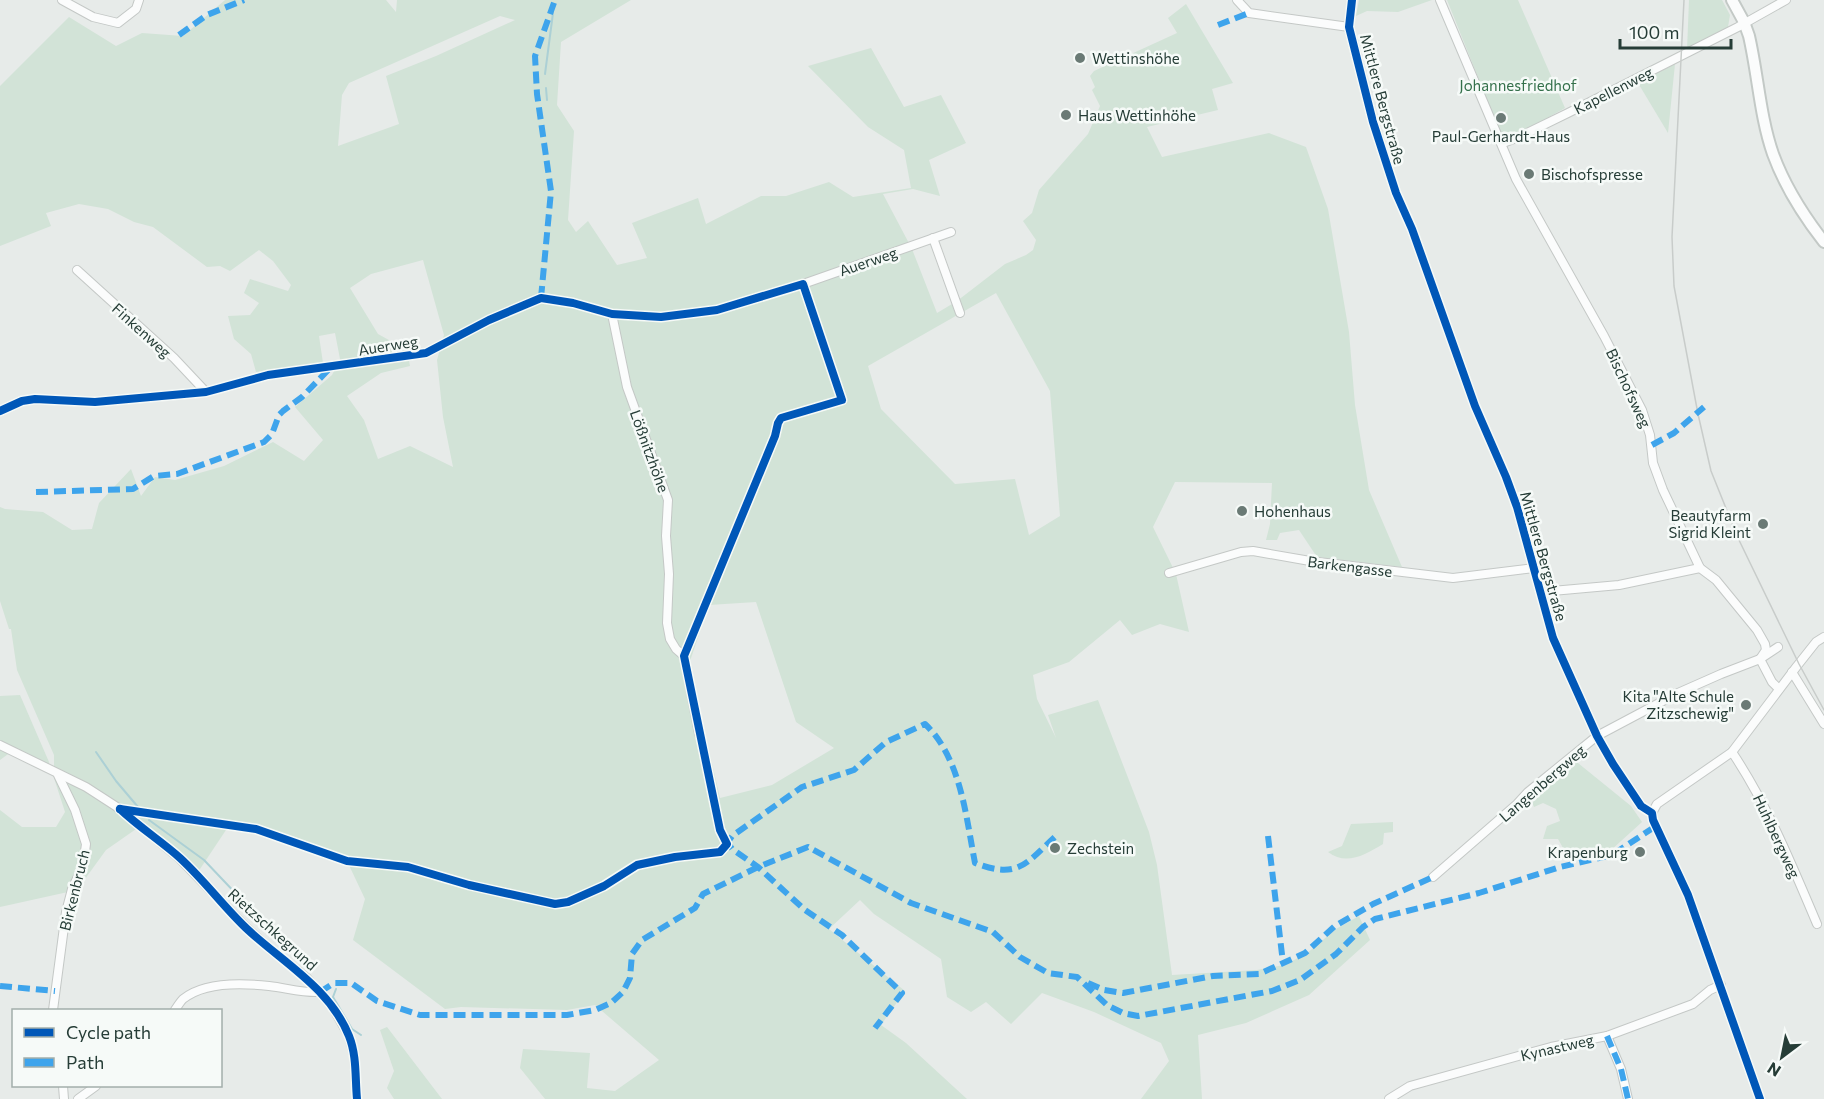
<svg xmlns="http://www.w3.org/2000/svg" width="1824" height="1099" viewBox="0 0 1824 1099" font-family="Commissioner,sans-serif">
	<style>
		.green { fill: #d2e3d7; fill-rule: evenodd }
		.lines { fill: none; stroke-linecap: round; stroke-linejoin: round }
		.stream { stroke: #acd0d5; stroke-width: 2 }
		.street-casing { stroke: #c4c8c6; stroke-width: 10 }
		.secondary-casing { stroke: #c3c9c6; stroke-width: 14 }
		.street { stroke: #fbfcfc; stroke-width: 8 }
		.secondary { stroke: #fbfcfc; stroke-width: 10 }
		.tram { stroke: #c8ccca; stroke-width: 1.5 }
		.quiet { stroke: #3ea4ec; stroke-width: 6; stroke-dasharray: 12 6; stroke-linecap: butt }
		.cycleway-casing { stroke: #f6faf8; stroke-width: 11 }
		.cycleway { stroke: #0057b8; stroke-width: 8 }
		.poi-dot { fill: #6a7a75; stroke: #f6faf8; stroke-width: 2 }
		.labels { text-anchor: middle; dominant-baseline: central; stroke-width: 5; stroke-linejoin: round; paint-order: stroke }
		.poi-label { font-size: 15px; fill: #263d37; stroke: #f6faf8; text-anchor: start }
		.park-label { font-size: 15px; fill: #34704b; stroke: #f6faf8 }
		.street-label { font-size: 15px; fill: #263d37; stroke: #f6faf8 }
	</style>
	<rect width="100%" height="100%" fill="#e7ebe9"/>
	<g class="green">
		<path d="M225,0h161l10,12 1,-12h234l-70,42 -4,63 17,26 -6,89 8,12 12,-11 29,44 30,-7 -15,-35 66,-25 8,26 55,-28h25l43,-14 24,15 58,-9 -7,-38 -36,-23 -60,-61 63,-18 33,59 37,-12 25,48 -37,17 11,36 -27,-7 -30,5 29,55 25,64 20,-12 48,-37 21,-9 7,-5 3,-10 -13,-19 9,-8 7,-23 49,-56 12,-28 -8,-16 3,-3 -5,-11 4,-5 83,-38 -9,-15 18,-14 47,79 -21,6 6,21 -71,17 15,30 107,-24 37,14 22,62 21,123 6,73 14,85 33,77 -85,-10 -18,-27 -19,3 -3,7h-11l4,-16 2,-41 -97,-1 -22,45 23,47 13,58 -29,-8 -28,11 -12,-15 -51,42 -36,13 4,24 19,39 -8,-23 50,-15 51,132 8,33 15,110 85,-5 27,-5 22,-11 30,-25 23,-13 11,24 -61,55 -63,28 -48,12 4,64h-61l28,-38 -8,-18 -67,-31 -52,-19 -31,31 -25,-22 -15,10 -24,-15 -6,-38 -67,-45 -14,-14 -31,29 76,62 -24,34 25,18 61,56h-422l-25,-31 3,-19 67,4 -3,35 28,3 44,-31 -64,-55 -28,5 -106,-3 -16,2 -92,-69 12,-41 -18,-38 -91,-32 -28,-2 -32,48 -57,-48 -33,23 -29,40 -77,17v-97l22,17h34l9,-15 -11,-34v-23l-37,-85 -6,-41h-2l-9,-28v-94l5,2 38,3 29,18 20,-1 7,-26 32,-34 10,27 14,-19 20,3 49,-14 49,-24 31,19 19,-21 -28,-33 37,-32 8,-16 -5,-26 -16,3 4,27 -67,9 -5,-18 -17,-15 -6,-23 22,-1 9,-12 -15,-10 6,-14 38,12 3,-6 -18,-24 -14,-11 -29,21 -10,-5 -13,1 -54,-40 -19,-5 -26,-13 -29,-5 -33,9 5,13 -51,20v-160l69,-69 47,29 26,-13 41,3zM500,16l15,4 -79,36 -50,20 13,48 -61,22 4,-51 7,-12zM423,260l21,75 -7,25 6,57 10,50 -43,-21 -32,13 -14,-39 -17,-24 34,-23 29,-7 -3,-16 -29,-16 -28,-46 21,-14zM996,293l54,98 10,125 -31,19 -14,-56 -60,5 -74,-75 -13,-43zM756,602l40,120 38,26 -62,37 -52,13 -31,-134 20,-59z"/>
		<path d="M1359,0h73l-34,12 -31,-1 -11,5z"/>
		<path d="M1447,0h71l47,108c-13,7 -51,31 -63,29z"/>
		<path d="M1689,0h33l8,15 -2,12 -41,23z"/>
		<path d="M1675,64l-7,69 -30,-50z"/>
		<path d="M20,695l29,67 1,6 -35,-19 -15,11v-64z"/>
		<path d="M1573,759l58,47 11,16 -32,29 -39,11 -13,-23h-15l4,-13 13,-5 -4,-12 -13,-6 -9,4 -5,-12z"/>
		<path d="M1393,822v10l-9,1 -1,11c-18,11 -37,22 -55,8l14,-6 9,-22z"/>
		<path d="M387,1027l55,72h-48l-7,-11 7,-17 -14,-41z"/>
	</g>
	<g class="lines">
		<g class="stream">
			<path d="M545,74l8,-61 -1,-4"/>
			<path d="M546,88l1,12"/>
			<path d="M96,752l20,29 22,26"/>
			<path d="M149,820l55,40 37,39 43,40"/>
			<path d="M336,989l-3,8 19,32 9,6"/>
		</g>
		<defs>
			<g id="street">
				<path d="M62,0l31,17 25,6 18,-14 3,-9"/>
				<path d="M1237,0l12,13 100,14"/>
				<path d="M1352,0l-3,27 24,95 23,71 16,36 63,177 31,71 11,30 36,131 44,98 16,28 28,42 11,7"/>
				<path d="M1440,0l76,179 88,157 38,74 8,25 3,28 10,27 37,78 16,12 41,50 8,14 1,6 -6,9"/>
				<path d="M1503,143l18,-7 47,-23 170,-86 48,-27"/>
				<path d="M933,238l27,75"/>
				<path d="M77,270l97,88 32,34"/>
				<path d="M612,314l15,73 41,113 -2,36 3,38 -2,49 3,16 6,10 8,7 15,78"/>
				<path d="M0,411l22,-10 13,-2 60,3 111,-10 62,-17 158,-22 63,-33 52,-22 32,5 39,11 49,3 56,-7 86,-26 148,-52"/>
				<path d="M1169,573l72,-21 12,-1 57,10 143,17 81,-10"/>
				<path d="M1541,592l78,-7 81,-17"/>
				<path d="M1760,659l12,23 7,7"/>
				<path d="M1792,672l32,52"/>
				<path d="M0,745l86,42 34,22 60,50 66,68 25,23 36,28 26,30 16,28 5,19 3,44"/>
				<path d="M1732,752c36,54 60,113 85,172"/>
				<path d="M1652,813l1,7 35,75 72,204"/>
				<path d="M1652,813l5,-9 75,-52 65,-86 19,-24 8,-5"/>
				<path d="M1433,877l84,-73 11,-12 69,-56 81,-43 43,-19 39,-15 18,-12"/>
				<path d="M53,1010l13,-98 6,-23 11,-23 3,-22 -11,-34 -17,-35"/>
				<path d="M175,1010c2,-3 5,-8 8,-11 22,-18 60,-16 86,-13 18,2 33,7 51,6"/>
				<path d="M1607,1036l14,33 7,30"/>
				<path d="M63,1086l1,13"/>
				<path d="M78,1099l18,-13"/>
				<path d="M1389,1099l21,-13 141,-39 56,-11 86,-32 17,-14 11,-5"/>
			</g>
			<path id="secondary" d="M1732,0l12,22 5,14c9,39 11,81 24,118 12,33 30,61 51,88"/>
		</defs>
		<use href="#street" class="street-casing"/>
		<use href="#secondary" class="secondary-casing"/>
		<use href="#street" class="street"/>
		<use href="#secondary" class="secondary"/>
		<path class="tram" d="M1684,0l-12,237 2,49 24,128 13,57 27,67 61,126 25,46"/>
		<g class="quiet">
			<path d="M1218,25l31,-12"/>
			<path d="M179,35l28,-20 37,-15"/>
			<path d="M541,298l10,-107 -14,-97 -2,-38 20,-56"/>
			<path d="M1652,445l22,-12 30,-26"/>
			<path d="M36,492l97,-3 21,-13 23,-2 87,-32 8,-8 7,-19 4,-4 19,-14 29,-30"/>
			<path d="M1268,836l15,127"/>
			<path d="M725,839l7,10 26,18 47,43 37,25 60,58 -27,35"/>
			<path d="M725,846l7,-10 70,-49 52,-17 32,-28 39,-18c36,34 41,93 50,139 44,17 51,0 82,-28"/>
			<path d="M1088,983l16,7 19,3 90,-17 46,-2 46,-21 30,-27 38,-22 60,-27"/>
			<path d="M0,986l55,5"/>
			<path d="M320,992l14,-9h17l26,18 43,14h147l28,-5 16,-7 12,-11 7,-14 2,-24 10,-14 53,-32 8,-14 55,-27 50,-20 103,56 82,29 27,25 28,16 29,4 30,28 16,8 15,3 134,-25 28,-11 36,-26 27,-27 12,-8 104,-26 81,-26 52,-12 44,-29"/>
			<path d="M1607,1036l14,33 7,30"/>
		</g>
		<defs>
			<g id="cycleway">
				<path d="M1352,0l-3,27 24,95 23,71 16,36 63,177 31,71 11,30 36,131 44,98 16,28 28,42 11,7 1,7 35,75 72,204"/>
				<path d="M0,411l22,-10 13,-2 60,3 111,-10 62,-17 158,-22 63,-33 52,-22 32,5 39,11 49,3 56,-7 86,-26 39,116 -61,18 -3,5 -3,13 -91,220 36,174 7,14 -7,8 -45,5 -38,8 -33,21 -36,16 -13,2 -86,-19 -61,-18 -61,-6 -91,-32 -136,-20"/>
				<path d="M120,809c19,18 41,32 60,49 24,22 43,48 66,70 36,34 84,60 103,108 8,20 6,42 8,63"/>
			</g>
		</defs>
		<use href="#cycleway" class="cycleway-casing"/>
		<use href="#cycleway" class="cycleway"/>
	</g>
	<g class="poi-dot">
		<circle cx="1080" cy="58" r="6"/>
		<circle cx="1066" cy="115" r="6"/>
		<circle cx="1501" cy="118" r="6"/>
		<circle cx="1529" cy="174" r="6"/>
		<circle cx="1242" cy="511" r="6"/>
		<circle cx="1763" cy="524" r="6"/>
		<circle cx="1746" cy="705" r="6"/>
		<circle cx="1055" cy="848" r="6"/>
		<circle cx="1640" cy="852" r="6"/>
	</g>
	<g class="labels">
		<g class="poi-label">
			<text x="1092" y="58">Wettinshöhe</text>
			<text x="1078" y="115">Haus Wettinhöhe</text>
			<text x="1501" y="136" text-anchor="middle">Paul-Gerhardt-Haus</text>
			<text x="1541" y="174">Bischofspresse</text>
			<text x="1254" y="511">Hohenhaus</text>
			<text x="1751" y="515" text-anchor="end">Beautyfarm<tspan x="1751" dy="17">Sigrid Kleint</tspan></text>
			<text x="1734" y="696" text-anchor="end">Kita "Alte Schule<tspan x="1734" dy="17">Zitzschewig"</tspan></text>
			<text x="1067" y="848">Zechstein</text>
			<text x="1628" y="852" text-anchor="end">Krapenburg</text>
		</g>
		<g class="park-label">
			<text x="1518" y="85">Johannesfriedhof</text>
		</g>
		<g class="street-label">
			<text transform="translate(1613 90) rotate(-27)">Kapellenweg</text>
			<text transform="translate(1383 99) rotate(75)">Mittlere Bergstraße</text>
			<text transform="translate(868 261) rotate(-19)">Auerweg</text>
			<text transform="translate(142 330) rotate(42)">Finkenweg</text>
			<text transform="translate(388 345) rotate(-9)">Auerweg</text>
			<text transform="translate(1629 388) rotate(65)">Bischofsweg</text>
			<text transform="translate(650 451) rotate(70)">Lößnitzhöhe</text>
			<text transform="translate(1544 556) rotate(74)">Mittlere Bergstraße</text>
			<text transform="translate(1350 566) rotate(7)">Barkengasse</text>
			<text transform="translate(1542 783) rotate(-41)">Langenbergweg</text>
			<text transform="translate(1777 836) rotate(65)">Huhlbergweg</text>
			<text transform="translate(74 890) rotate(-76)">Birkenbruch</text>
			<text transform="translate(273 929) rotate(42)">Rietzschkegrund</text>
			<text transform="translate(1557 1047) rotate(-13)">Kynastweg</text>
		</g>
	</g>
	<rect x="12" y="1009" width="210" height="78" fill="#f6faf8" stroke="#a3aeab" stroke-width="1.5"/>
	<rect x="24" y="1028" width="30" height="9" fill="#0057b8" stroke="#a3aeab" stroke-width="1.5"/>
	<text x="66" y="1039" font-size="18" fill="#263d37">Cycle path</text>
	<rect x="24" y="1058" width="30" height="9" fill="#3ea4ec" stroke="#a3aeab" stroke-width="1.5"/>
	<text x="66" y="1069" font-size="18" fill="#263d37">Path</text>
	<g transform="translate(1782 1057) rotate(212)" stroke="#f6faf8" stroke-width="4.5" paint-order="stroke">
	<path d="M0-4.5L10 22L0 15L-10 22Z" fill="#263d37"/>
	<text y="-9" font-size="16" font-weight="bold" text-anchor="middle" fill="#263d37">N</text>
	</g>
	<path d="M1620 39v9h111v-9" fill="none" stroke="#263d37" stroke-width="3"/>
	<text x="1629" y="39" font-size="18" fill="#263d37" stroke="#f6faf8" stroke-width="4.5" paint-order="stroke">100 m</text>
</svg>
